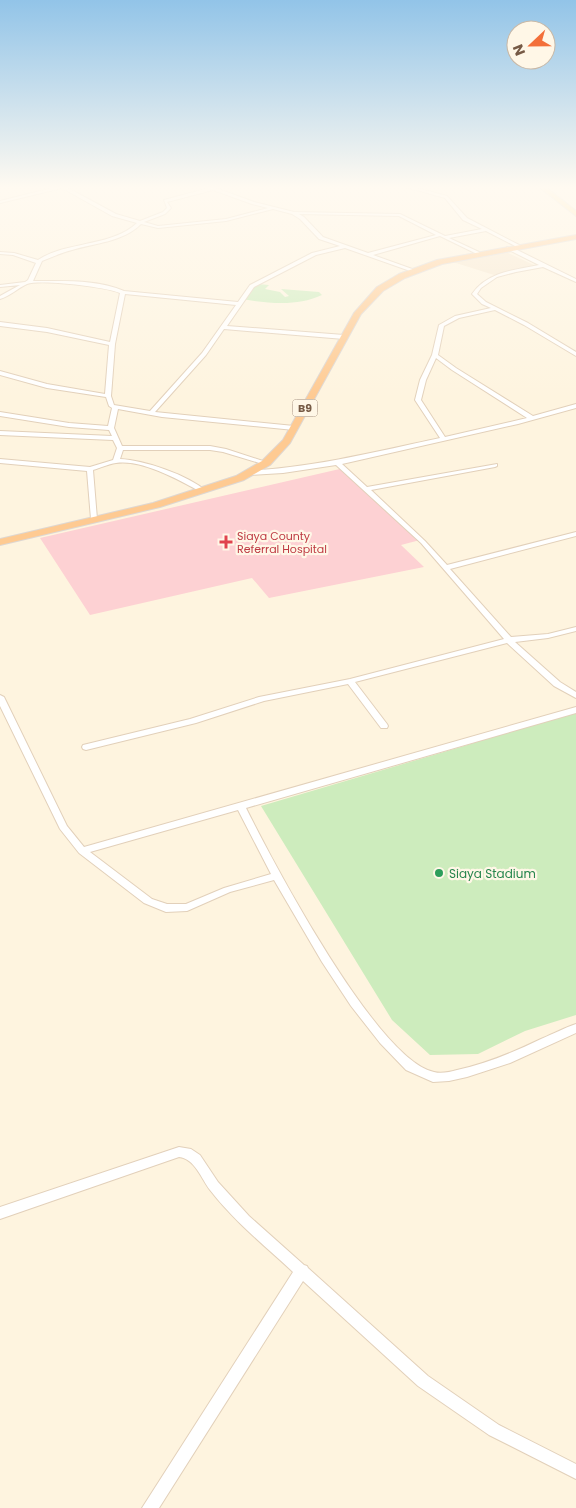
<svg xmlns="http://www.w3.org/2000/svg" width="576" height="1508" viewBox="0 0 576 1508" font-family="Poppins,sans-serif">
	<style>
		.residential { fill: #f6e6cd }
		.medical { fill: #fdd1d3 }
		.green { fill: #cdecbd }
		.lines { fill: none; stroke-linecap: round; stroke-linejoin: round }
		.minor-casing { stroke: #e2d0ba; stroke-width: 2 }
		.primary-casing { stroke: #ded7d2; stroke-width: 2 }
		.trunk-casing { stroke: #ded7d2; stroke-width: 2 }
		.minor { fill: #fff; fill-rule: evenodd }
		.primary { fill: #ffdf95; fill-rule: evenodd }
		.trunk { fill: #feca92; fill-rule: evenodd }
		.health-dot { fill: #e0444e; stroke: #fff7e7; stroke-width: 2 }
		.leisure-dot { fill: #2e9e5b; stroke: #fff7e7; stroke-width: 2 }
		.labels { text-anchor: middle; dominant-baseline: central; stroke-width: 4.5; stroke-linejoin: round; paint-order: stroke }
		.shield { fill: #fff7e7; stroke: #9f8976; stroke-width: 1 }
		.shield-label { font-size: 11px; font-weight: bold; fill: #765a45 }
		.far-health-label { font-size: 11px; fill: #be3a42; stroke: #fff7e7; text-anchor: start }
		.leisure-label { font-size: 12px; fill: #27864d; stroke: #fff7e7; text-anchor: start }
	</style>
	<rect width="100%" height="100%" fill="#fef4df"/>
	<path class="residential" d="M495,252h11l28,13 -40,10 -41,-13z"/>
	<path class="medical" d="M344,468l76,72 -19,5 23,22 -155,31 -17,-20 -162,37 -50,-77z"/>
	<g class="green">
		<path d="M258,284l11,1 -4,4 15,3 5,5 4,-1 -8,-7 38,3 3,3c-26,12 -53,8 -82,4z"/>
		<path d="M576,710v305l-51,16 -47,23 -48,1 -38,-35 -131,-214 203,-60z"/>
	</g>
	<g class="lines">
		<defs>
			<g id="minor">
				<path d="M56,187h10l50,27 24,7 23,-9 4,-4 -3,-8 45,-12 -2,-1h6l41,15 40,10 106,2 45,22 37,-7 -19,-9 -18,-22 -39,-11h7l34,9 20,22 54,28 -4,1 -31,-16 -37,7 30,14v2h-2l-37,-18 -67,19 42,15v2h-2l-68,-24 -29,7 -62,32 -27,39 117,9 3,2 -3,2 -120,-10 -18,26 -51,57 139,14 3,2 -3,2 -132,-13 -44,-8 -4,19 8,18h88l16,3 43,14 -3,2 -43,-13 -13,-2h-87l-3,9c24,1 68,16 86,32l-3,2 -2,-1c-22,-12 -59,-33 -85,-29 -8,1 -16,5 -23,7l4,49 -3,2 -3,-2 -4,-48 -87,-8v-4l90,8 23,-7 4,-12 -4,-8 -113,-5v-4l112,5 -3,-6 -40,-3 -69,-11v-4l69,11 39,3 4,-18 -3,-2 -3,-9 -59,-9 -47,-13v-4l47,13 58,10 4,-49 -62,-13 -47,-6v-4l47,6 63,14 10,-49c-14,-6 -79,-14 -93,-9 -9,4 -17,12 -27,15v-3l20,-11 -20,2v-2l25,-3 3,-2 8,-17 -23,-8 -13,-1v-2l14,1 24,7c28,-19 74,-13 99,-37l-25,-7 -50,-28 -62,15v-2zM213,190l39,14 16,4 -42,11 -68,7 -14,-4 21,-8 6,-6 -4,-6zM273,209l19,5 8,5 19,20 21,7 -28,7 -62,32 -12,17 -114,-11c-27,-12 -62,-10 -91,-10l9,-20c10,-4 19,-8 30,-11 23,-7 51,-8 69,-26l17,4 68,-7zM299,214l100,2 37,19 -68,18 -45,-16 -19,-20zM125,294l111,11 -34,48 -52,58 -36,-6 -3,-9 4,-52z"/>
				<path d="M507,247h4l65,32v3l-33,-15 -27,5 -19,5 -16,11 -4,6 9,8 42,21 48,29v4l-52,-31 -29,-15 -36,8 -15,8 -6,29 18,13 77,48 43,-12v4l-58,16 -176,40 25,23 130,-23v2l-2,1 -124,23 54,51 22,24 129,-33v4l-126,33 61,68 37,-3 28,-7v4l-28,7 -33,4 45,40 16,10v6l-22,-12 -47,-43 -152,39 32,42 1,2 -1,2h-6l-33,-44 -84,17 -68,22 -110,27 -3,-1 -1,-2 1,-2 107,-26 69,-22 91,-18 154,-40 -83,-96 -85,-78 -53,8 -35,2 -3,-2 3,-2c67,-4 127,-19 192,-33l-25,-38 5,-20 12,-25 7,-30 16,-9 36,-8 -9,-4 -10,-10c15,-22 42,-24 67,-29l-32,-16zM436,358l16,12 75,48 -82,19 -24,-37 5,-20z"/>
				<path d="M0,695l4,2 63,129 17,21 492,-140v6l-330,95c27,54 131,252 188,264 7,2 16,0 23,-2 29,-6 57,-18 84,-31 12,-5 23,-11 35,-15v9l-66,30 -43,14 -18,4 -16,1 -27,-12 -26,-27 -29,-37 -29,-44 -48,-82 -44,12 -43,19 -21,1 -22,-9 -65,-50 -19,-24 -60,-123zM238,810l33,64 -47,14 -38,16h-19l-15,-5 -62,-47z"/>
				<path d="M179,1147l12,2 9,6 18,27 31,34 55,49 3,1 1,2 120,108 71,49 77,39v15l-87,-44 -71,-49 -115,-105 -144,227h-17l151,-236c-28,-26 -59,-51 -83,-82 -9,-12 -15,-31 -31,-33l-179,62v-12z"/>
			</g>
			<path id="primary" d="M539,187h7l30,24v5z"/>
			<path id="trunk" d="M576,235v4l-134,25 -37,14 -22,13 -22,23 -71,129 -20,22 -26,15 -84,27 -160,38v-6l153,-36 83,-27 26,-15 21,-21 71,-127 23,-26 22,-13 38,-14z"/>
		</defs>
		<use href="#minor" class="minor-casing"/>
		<use href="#primary" class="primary-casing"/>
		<use href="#trunk" class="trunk-casing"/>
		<use href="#minor" class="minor"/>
		<use href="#primary" class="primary"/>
		<use href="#trunk" class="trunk"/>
	</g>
	<linearGradient id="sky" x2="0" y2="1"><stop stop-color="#92c4e8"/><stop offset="0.47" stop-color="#fffaf1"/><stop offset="1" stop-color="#fffaf1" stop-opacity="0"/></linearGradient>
	<rect width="576" height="398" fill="url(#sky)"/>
	<path class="health-dot" d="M223.5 534.5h5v5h5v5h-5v5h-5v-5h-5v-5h5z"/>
	<circle class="leisure-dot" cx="439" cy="873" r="5"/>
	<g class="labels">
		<rect class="shield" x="292.5" y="399.5" width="25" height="17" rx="4"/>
		<g class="shield-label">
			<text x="305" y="408">B9</text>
		</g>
		<g class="far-health-label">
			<text x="237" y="536">Siaya County<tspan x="237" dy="13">Referral Hospital</tspan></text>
		</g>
		<g class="leisure-label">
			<text x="449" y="873">Siaya Stadium</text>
		</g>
	</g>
	<g transform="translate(531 45) rotate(248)"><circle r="24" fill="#fff7e7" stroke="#c8b8a6"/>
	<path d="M0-4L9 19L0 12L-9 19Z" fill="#f36f39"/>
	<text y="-8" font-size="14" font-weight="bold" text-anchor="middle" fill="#765a45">N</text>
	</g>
</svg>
